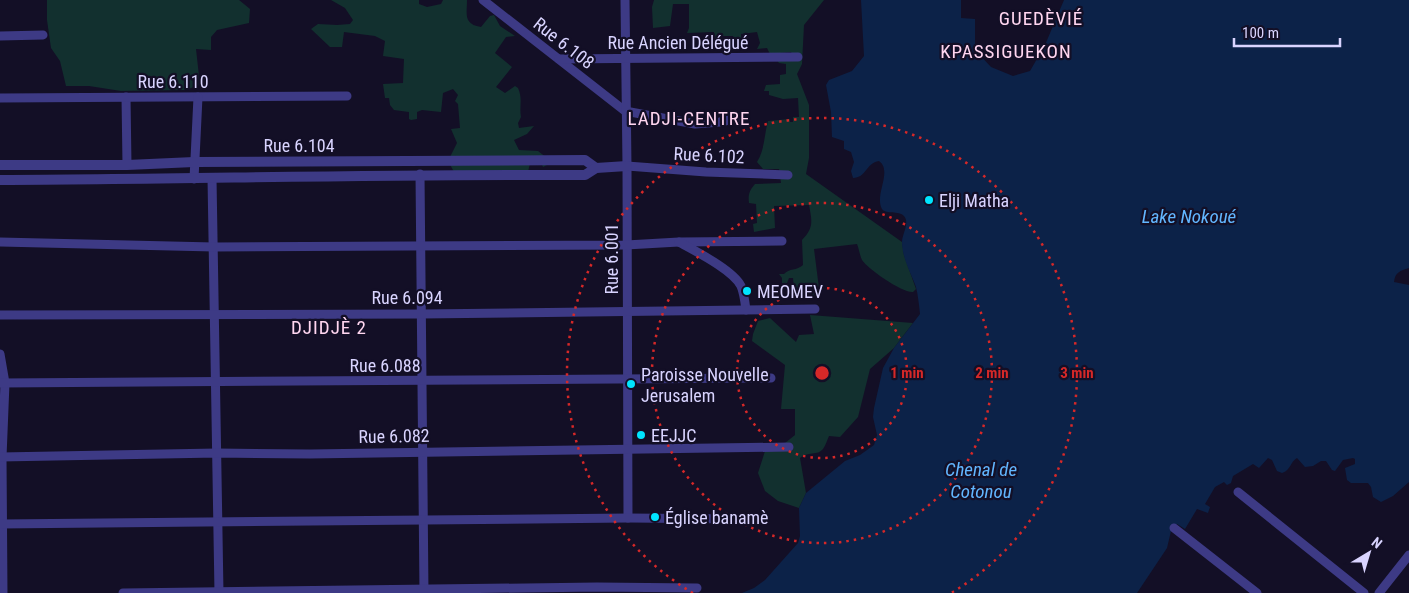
<svg xmlns="http://www.w3.org/2000/svg" width="1409" height="593" viewBox="0 0 1409 593" font-family="'Roboto Condensed',sans-serif">
	<style>
		.green { fill: #12302f }
		.water { fill: #0c2248 }
		.lines { fill: none; stroke-linecap: round; stroke-linejoin: round }
		.minor { stroke: #3d3a85; stroke-width: 9 }
		.tertiary { stroke: #3d3a85; stroke-width: 10 }
		.ring { fill: none; stroke: #d62828; stroke-width: 2.5; stroke-dasharray: 2.5 5 }
		.poi-dot { fill: #00e5ff; stroke: #130f26; stroke-width: 2 }
		.labels { text-anchor: middle; dominant-baseline: central; stroke-width: 4.5; stroke-linejoin: round; paint-order: stroke }
		.street-label { font-size: 18px; fill: #d9d4ff; stroke: #130f26 }
		.poi-label { font-size: 18px; fill: #d9d4ff; stroke: #130f26; text-anchor: start }
		.neighbourhood-label { font-size: 19px; letter-spacing: 1px; fill: #ffd6f0; stroke: #130f26 }
		.water-label { font-size: 19px; font-style: italic; fill: #62b6ff; stroke: #130f26 }
		.centre { fill: #d62828; stroke: #130f26; stroke-width: 2.5 }
		.ring-label { font-size: 15px; text-anchor: middle; font-weight: bold; fill: #d62828; stroke: #130f26; stroke-width: 4.5; stroke-linejoin: round; paint-order: stroke }
	</style>
	<rect width="100%" height="100%" fill="#130f26"/>
	<g class="green">
		<path d="M47,0h192l11,9 -1,14 -32,7 -6,7v13l-15,-1 4,36 -15,5 -64,1 -32,-5h-23l-6,-25 -9,-13 -4,-28z"/>
		<path d="M331,0h88v4l8,3 14,-3 2,-4h24c0,14 -4,24 14,27l9,-11 4,-1 6,11 15,10 -9,1 -11,16 17,14 -16,20 9,6 10,-7 3,2c5,11 1,18 3,29l-3,6 1,5 15,-2 -7,8 -13,6 5,10 19,1 9,7v7l-4,2 -3,-7 -10,3 -3,14 -69,2 -10,-18 9,-18 -6,-14 9,-1 -2,-24 -3,-3 3,-6 -5,-6 -10,4 -2,19 -19,-2 -5,2v7l-6,1 -2,-1v-7l-15,-2 -4,-5 -1,-7h-4l-2,-14 20,-1 1,-24 -21,-3 2,-15 -10,-5 -31,-4 -2,15h-12l-19,-18 7,-5 19,1 13,-1 3,-4 -8,-12z"/>
		<path d="M654,0h170l-20,25 -2,39 -5,10 12,31v53l-3,16 96,68 2,13 12,34 -3,3c-11,1 -45,-23 -51,-32 -2,-4 -3,-11 -5,-16l-43,5 6,47 -12,1 -5,3 -9,-11 -1,-11h-4l-2,5h-5v-5l-3,-4h5c5,-6 13,-3 19,-9l-1,-25c12,-12 10,-19 7,-35l-35,1 1,22 -21,4 -1,-8 4,-1 -1,-19 -7,-1c-1,-8 0,-12 6,-19l26,-1 -2,-14h-16l-6,-7c8,-13 7,-27 11,-41l22,-2v3h3v-5h6l-1,-19 -15,1 -14,-4v-4h-5l2,-6 14,-1v-9l6,-1v-10l-7,-1 -4,-5h20l-4,-6 -21,2 -3,-6 -10,1 3,-6 -3,-11 -16,2 1,9 -8,5 -1,-12h-11l-1,2h-7v-6l-27,1 2,-5v-24h-16l-3,22 -17,2 -1,-21z"/>
		<path d="M810,315l103,8 -19,25 -24,21 -12,48 -18,20 -11,-1c-2,4 -3,9 -6,13 -5,7 -16,2 -23,9l6,35 -7,15 -21,-7 -13,-10 -7,-18 7,-22 15,-4 15,-12v-26h-14l4,-44 -33,-24 1,-7 5,-13 12,-3 26,24 3,-7 15,-1z"/>
	</g>
	<path class="water" d="M861,0h100v18l14,1v31l16,17 22,9 17,-5 15,-26 19,-45h345v268c-9,3 -14,4 -15,14l15,3v197l-16,14 -12,6 -8,-5 -2,-10 -3,-4h-17l-4,-3 -2,-12 10,-4v-5l-2,-1 -10,2 -8,11 -3,-1 -6,-9h-5l-8,5 -8,1 -8,-9c-7,4 -6,12 -15,15l-5,-2 -5,-11 -4,-2 -9,10 -6,-4 -20,12 -2,7 -4,2 -3,-3 -9,5 -10,17 5,3 -2,6 -11,-4 -12,20 -8,-5 -6,7 -4,17 -30,45h-395l12,-5 11,-8 33,-37 2,-7 -1,-28 7,-15 39,-32 15,-6 14,-10 3,-10 -4,-18 1,-9 9,-40 11,-20 26,-34c-1,-9 -2,-19 -4,-27 -5,-14 -14,-29 -14,-45 0,-8 8,-19 2,-26 -5,-6 -18,-1 -22,-7 -8,-14 11,-38 -3,-48 -13,2 -13,17 -26,17l-2,-7 3,-9 -3,-10 -7,-3v-8l-12,-4 -1,-25 -5,-27 3,-5 23,-9 12,-15z"/>
	<g class="lines">
		<g class="minor">
			<path d="M483,0l142,111 70,13 25,-2 22,-5"/>
			<path d="M625,0l2,166 1,352"/>
			<path d="M0,36l43,-1"/>
			<path d="M559,59l239,-2"/>
			<path d="M126,97l1,68"/>
			<path d="M0,98l347,-2"/>
			<path d="M627,166l79,6 82,3"/>
			<path d="M420,174l4,419"/>
			<path d="M212,178l7,415"/>
			<path d="M194,179l4,-82"/>
			<path d="M0,242l214,5 412,-2 53,-3 103,-1"/>
			<path d="M679,242c16,9 54,28 62,44 3,7 4,16 5,24"/>
			<path d="M0,315l422,-1 393,-5"/>
			<path d="M0,354l5,29 -3,74 1,136"/>
			<path d="M0,383l771,-5"/>
			<path d="M0,457l217,-4 93,1 479,-7"/>
			<path d="M1238,492l126,101"/>
			<path d="M0,524l628,-6 116,1"/>
			<path d="M1174,528l83,65"/>
			<path d="M123,593l474,-6 100,1"/>
			<path d="M1379,593l30,-38"/>
		</g>
		<g class="tertiary">
			<path d="M0,165h127l67,-3 391,-2 11,8"/>
			<path d="M0,180c195,-1 390,-6 585,-5l11,-7 31,-2"/>
		</g>
	</g>
	<g class="ring">
		<circle cx="822" cy="373" r="85"/>
		<circle cx="822" cy="373" r="170"/>
		<path d="M693 593A255 255 0 1 1 951 593"/>
	</g>
	<g class="poi-dot">
		<circle cx="929" cy="200" r="5"/>
		<circle cx="747" cy="291" r="5"/>
		<circle cx="631" cy="384" r="5"/>
		<circle cx="641" cy="435" r="5"/>
		<circle cx="655" cy="517" r="5"/>
	</g>
	<g class="labels">
		<g class="street-label">
			<text x="678" y="42">Rue Ancien Délégué</text>
			<text transform="translate(564 43) rotate(38)">Rue 6.108</text>
			<text x="173" y="81">Rue 6.110</text>
			<text x="299" y="145">Rue 6.104</text>
			<text transform="translate(709 155) rotate(3)">Rue 6.102</text>
			<text transform="translate(611 259) rotate(-90)">Rue 6.001</text>
			<text x="407" y="297">Rue 6.094</text>
			<text x="385" y="365">Rue 6.088</text>
			<text transform="translate(394 436) rotate(-1)">Rue 6.082</text>
		</g>
		<g class="poi-label">
			<text x="939" y="200">Elji Matha</text>
			<text x="757" y="291">MEOMEV</text>
			<text x="641" y="374">Paroisse Nouvelle<tspan x="641" dy="21">Jerusalem</tspan></text>
			<text x="651" y="435">EEJJC</text>
			<text x="665" y="517">Église banamè</text>
		</g>
		<g class="neighbourhood-label">
			<text x="1041" y="18">GUEDÈVIÉ</text>
			<text x="1006" y="51">KPASSIGUEKON</text>
			<text x="689" y="118">LADJI-CENTRE</text>
			<text x="329" y="327">DJIDJÈ 2</text>
		</g>
		<g class="water-label">
			<text x="1189" y="216">Lake Nokoué</text>
			<text x="981" y="469">Chenal de<tspan x="981" dy="22">Cotonou</tspan></text>
		</g>
	</g>
	<circle cx="822" cy="373" r="8" class="centre"/>
	<g class="ring-label">
		<text x="907" y="378">1 min</text>
		<text x="992" y="378">2 min</text>
		<text x="1077" y="378">3 min</text>
	</g>
	<g transform="translate(1369 553) rotate(38)" stroke="#130f26" stroke-width="4" paint-order="stroke">
	<path d="M0-4L9 19L0 12L-9 19Z" fill="#d9d4ff"/>
	<text y="-8" font-size="14" font-weight="bold" text-anchor="middle" fill="#d9d4ff">N</text>
	</g>
	<path d="M1234 38v8h106v-8" fill="none" stroke="#d9d4ff" stroke-width="2.5"/>
	<text x="1242" y="38" font-size="15" fill="#d9d4ff" stroke="#130f26" stroke-width="4" paint-order="stroke">100 m</text>
</svg>
